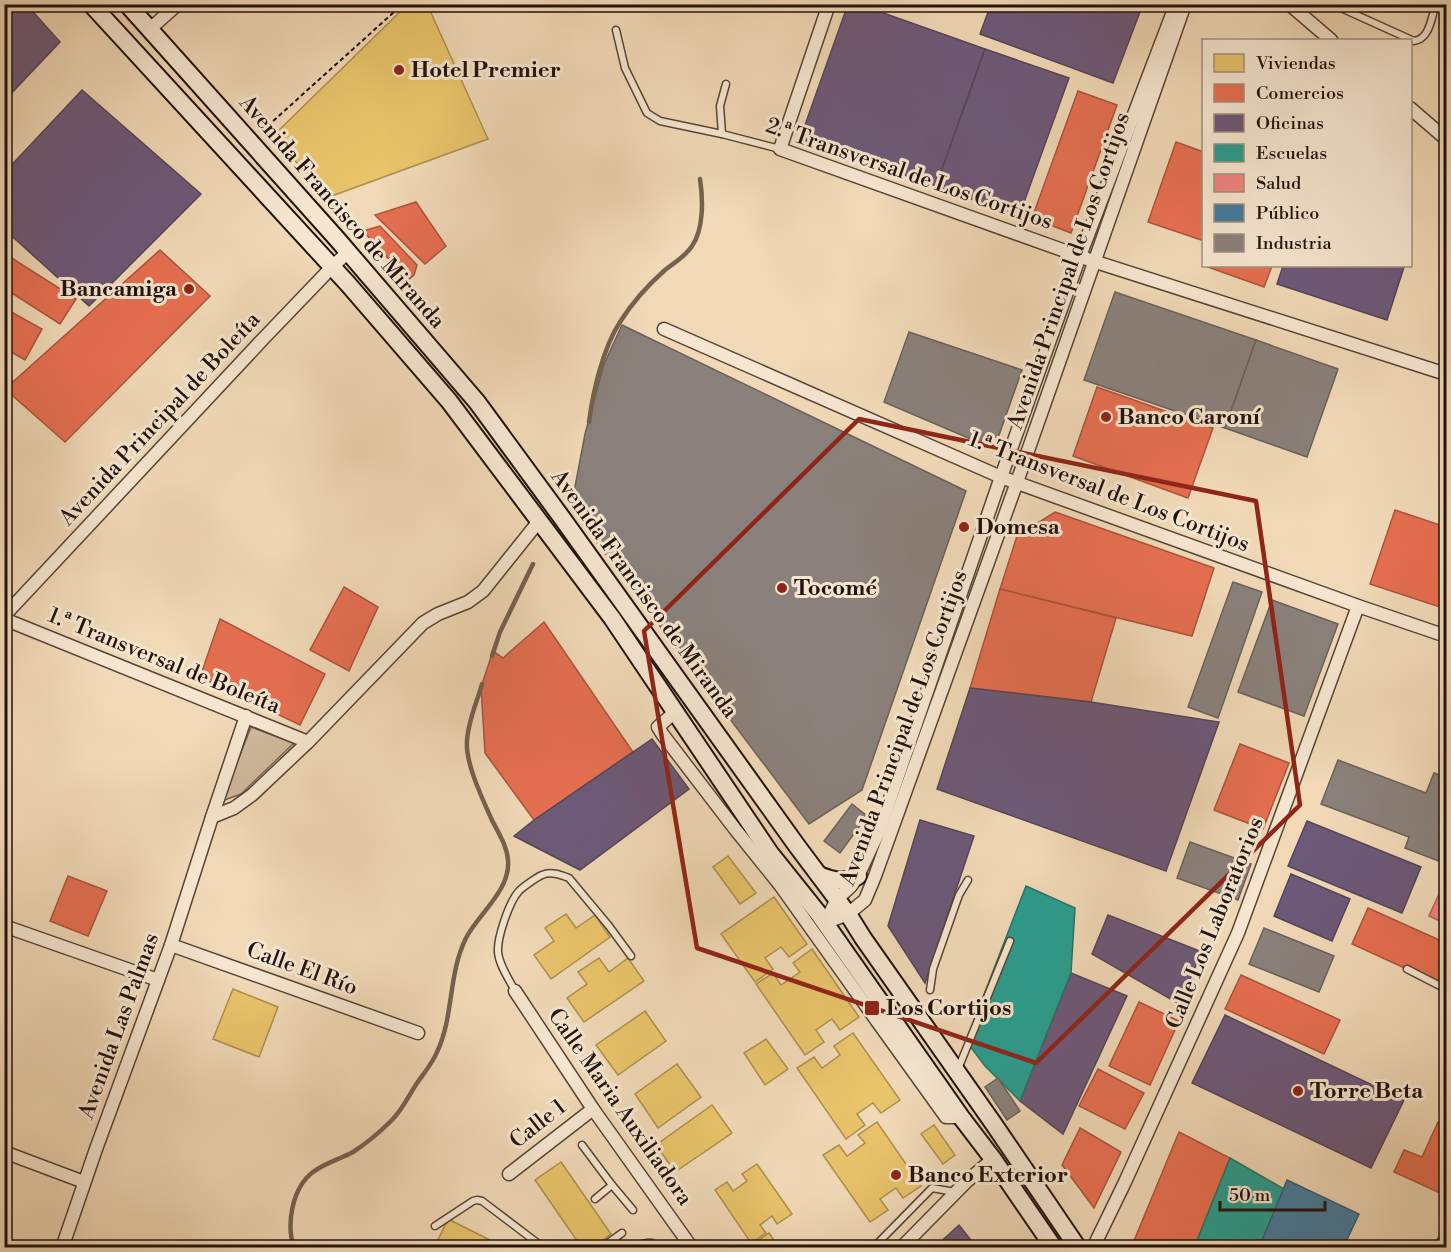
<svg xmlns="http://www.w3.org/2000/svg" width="1451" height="1252" viewBox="0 0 1451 1252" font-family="'Libre Bodoni',serif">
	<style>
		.green { fill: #ceb79a; stroke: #786452; stroke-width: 1.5 }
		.homes { fill: #e9c46a; stroke: #ad8f4e; stroke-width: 1.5 }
		.shops { fill: #e76f51; stroke: #ac533c; stroke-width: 1.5 }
		.offices { fill: #6d597a; stroke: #564459; stroke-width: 1.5 }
		.schools { fill: #2a9d8f; stroke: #287367; stroke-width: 1.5 }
		.health { fill: #f28482; stroke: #b4625e; stroke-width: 1.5 }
		.public { fill: #457b9d; stroke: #3a5c71; stroke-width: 1.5 }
		.industry { fill: #8a817c; stroke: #6b605a; stroke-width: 1.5 }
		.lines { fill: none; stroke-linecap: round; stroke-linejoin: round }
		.stream { stroke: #74614f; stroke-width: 4.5 }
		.service-casing { stroke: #564436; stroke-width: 9 }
		.minor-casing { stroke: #564436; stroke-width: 15 }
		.secondary-casing { stroke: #22120b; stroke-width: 20 }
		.path { stroke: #22120b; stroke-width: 2; stroke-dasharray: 4.5 3; stroke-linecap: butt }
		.service { stroke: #f6e6d0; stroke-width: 6 }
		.minor { stroke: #f6e6d0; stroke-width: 12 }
		.secondary { stroke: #f6e6d0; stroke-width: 16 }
		.marked { fill: none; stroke: #8f2418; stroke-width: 4.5; stroke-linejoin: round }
		.poi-dot { fill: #8f2418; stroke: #f6e6d0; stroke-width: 2 }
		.labels { text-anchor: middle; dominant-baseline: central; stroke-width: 6; stroke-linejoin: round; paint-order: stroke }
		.poi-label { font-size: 22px; font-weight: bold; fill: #22120b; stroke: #f6e6d0; text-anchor: start }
		.street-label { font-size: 22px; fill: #22120b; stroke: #f6e6d0 }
	</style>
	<rect width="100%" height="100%" fill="#f1d9b7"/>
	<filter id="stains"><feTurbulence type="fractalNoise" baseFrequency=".00333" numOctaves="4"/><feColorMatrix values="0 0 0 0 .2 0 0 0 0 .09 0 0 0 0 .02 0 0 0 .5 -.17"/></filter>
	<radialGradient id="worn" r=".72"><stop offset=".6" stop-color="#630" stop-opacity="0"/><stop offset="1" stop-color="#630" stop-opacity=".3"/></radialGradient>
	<path class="green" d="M251,727l43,16 -53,51 -19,7z"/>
	<g class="homes">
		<path d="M408,4h19l61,135 -162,59 -52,-63z"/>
		<path d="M728,856l28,37 -16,11 -27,-37z"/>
		<path d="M774,897l33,47 -18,13 -8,-10 -16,11 8,11 -18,13 -34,-48z"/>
		<path d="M566,914l10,14 19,-13 15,22 -59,42 -17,-24 20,-14 -9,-13z"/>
		<path d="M812,949l47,68 -19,13 -8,-11 -16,11 8,12 -19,13 -49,-71 17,-11 8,12 19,-13 -7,-9z"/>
		<path d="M599,958l10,14 19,-14 16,23 -60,41 -17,-24 20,-14 -9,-12z"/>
		<path d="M233,989l45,18 -19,50 -46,-18z"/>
		<path d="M645,1011l21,30 -48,34 -22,-30z"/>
		<path d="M853,1033l47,67 -19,13 -8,-10 -16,11 8,11 -19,14 -49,-71 17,-11 8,11 18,-13 -6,-9z"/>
		<path d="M766,1039l22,30 -23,16 -21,-32z"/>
		<path d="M677,1064l24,33 -43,31 -23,-34z"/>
		<path d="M712,1105l20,28 -57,39 -19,-27z"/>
		<path d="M877,1122l44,64 -18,12 -7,-10 -16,11 8,11 -18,12 -47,-67 16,-10 8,11 18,-13 -7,-8z"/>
		<path d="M934,1125l21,30 -12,9 -22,-30z"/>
		<path d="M561,1162l50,72 -20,14h-9l-47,-68z"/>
		<path d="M757,1164l35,50 -15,10 -5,-8 -12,9 6,8 -15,10 -36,-53 12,-8 6,9 14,-10 -5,-7z"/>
		<path d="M448,1219l58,29h-72z"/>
		<path d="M769,1233l10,15h-21l-4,-5z"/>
	</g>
	<g class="shops">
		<path d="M1078,91l39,14 -46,128 -39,-15z"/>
		<path d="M1176,142l28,10v89l-56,-19z"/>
		<path d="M416,202l30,44 -21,18 -50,-49z"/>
		<path d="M380,226l37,39 -3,10 -6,5 -45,-49z"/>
		<path d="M160,250l50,46 -145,146 -60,-53z"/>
		<path d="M4,253l72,46 -16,25 -56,-36z"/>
		<path d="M1205,266h67l-8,21z"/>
		<path d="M4,308l38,21 -17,31 -21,-12z"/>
		<path d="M1097,387l116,41 -25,70 -115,-42z"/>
		<path d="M1395,510l51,17v82l-76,-25z"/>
		<path d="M1055,512l159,56 -22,68 -192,-47 17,-53z"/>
		<path d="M344,587l34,20 -29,64 -39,-21z"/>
		<path d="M1000,589l116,29 -25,84 -121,-14z"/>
		<path d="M220,619l105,55 -25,51 -100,-48z"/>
		<path d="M544,622l89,130 -99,68 -49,-67 -4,-66 12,-36 10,7z"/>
		<path d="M1240,744l49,19 -26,66 -49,-19z"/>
		<path d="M68,876l39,15 -19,45 -38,-15z"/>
		<path d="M1368,908l78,35v44l-94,-43z"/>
		<path d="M1241,975l99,45 -16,34 -99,-45z"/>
		<path d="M1139,1002l40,19 -29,64 -41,-19z"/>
		<path d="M1098,1069l46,24 -19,36 -46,-23z"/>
		<path d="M1438,1122l8,4v53l-6,14 -46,-21 10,-22 18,7z"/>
		<path d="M1080,1128l41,24 -27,56 -32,-43z"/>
		<path d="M1179,1132l51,26 -36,90h-63z"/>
	</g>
	<g class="offices">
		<path d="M4,4h22l34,38 -56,59z"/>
		<path d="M848,4h10l127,45 -49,137 -136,-47z"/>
		<path d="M991,4h152l-30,79 -133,-49z"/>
		<path d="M985,49l84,29 -50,138 -83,-30z"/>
		<path d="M82,90l119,104 -112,112 -85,-77v-56z"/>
		<path d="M1283,266h116l5,1 -17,53 -110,-36z"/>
		<path d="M970,688l121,14 128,20 -53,149 -229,-82z"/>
		<path d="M652,739l37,50 -109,81 -66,-34 20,-16z"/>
		<path d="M920,820l54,16 -49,147 -37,-57z"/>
		<path d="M1307,821l114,46 -19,46 -114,-47z"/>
		<path d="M1291,874l59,25 -18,42 -58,-25z"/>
		<path d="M1108,915l94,37 -23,52 -87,-50z"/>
		<path d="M1071,973l56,23 -64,138 -43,-33z"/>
		<path d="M1225,1015l179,85 -33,68 -179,-85z"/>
		<path d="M959,1225l18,23h-43z"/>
	</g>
	<g class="schools">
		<path d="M1026,886l49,22 -4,65 -51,128 -35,-35 -19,-25z"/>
		<path d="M1230,1158l54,31 -25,59h-65z"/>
	</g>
	<path class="health" d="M1444,883l2,1v40l-17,-8z"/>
	<path class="public" d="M1287,1180l72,34 -16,34h-84z"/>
	<g class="industry">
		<path d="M1115,292l141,48 -31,88 -141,-48z"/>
		<path d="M622,325l344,166 -104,299 -53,34 -238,-316 14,-74 19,-70z"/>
		<path d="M909,332l113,38 -24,68 -13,-4 -5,9 -96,-41z"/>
		<path d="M1256,340l82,29 -31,88 -82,-29z"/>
		<path d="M1233,582l29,10 -44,126 -30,-11z"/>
		<path d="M1272,600l66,24 -34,92 -66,-24z"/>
		<path d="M1338,760l88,33 8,-20 12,4v87l-41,-16 4,-11 -88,-33z"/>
		<path d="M852,804l15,12 -27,37 -16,-12z"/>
		<path d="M1190,842l61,22 -13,36 -61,-22z"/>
		<path d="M1264,928l70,28 -15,36 -70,-28z"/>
		<path d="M998,1078l22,33 -13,9 -22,-33z"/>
	</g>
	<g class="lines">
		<g class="stream">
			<path d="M589,422c4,-31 14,-74 31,-100 12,-19 28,-37 45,-52 9,-7 21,-14 27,-24 12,-17 11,-47 8,-67"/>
			<path d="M492,656l8,-24 33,-68"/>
			<path d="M294,1248c-8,-24 -2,-60 19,-76 12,-9 27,-13 40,-20 14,-9 28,-21 39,-32 11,-11 17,-25 25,-37 7,-10 15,-19 20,-31 17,-36 11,-78 29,-114 12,-24 45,-48 42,-78 -1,-15 -11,-29 -17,-42 -9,-20 -26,-56 -24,-77 1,-20 10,-39 15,-57"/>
		</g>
		<defs>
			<g id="service">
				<path d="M1332,4l82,37c16,-2 17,-23 22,-37"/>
				<path d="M616,30l9,38 22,45 13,8 62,13 58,15"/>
				<path d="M722,134l-2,-28 6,-22"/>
				<path d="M1407,969l39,20"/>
				<path d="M930,990l3,-21 26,-74 9,-15"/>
				<path d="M515,991c-6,-12 -16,-26 -17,-39 -1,-14 11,-50 21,-61 4,-4 18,-14 23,-16 9,-4 19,0 27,3l40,48 22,30"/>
				<path d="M958,1069l52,-128"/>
				<path d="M582,1145l30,40"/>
				<path d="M595,1199l17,-14 21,25"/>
				<path d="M435,1226l38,-25 4,-1 5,1 62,47"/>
				<path d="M601,1248l21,-15"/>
				<path d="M636,1248c5,-4 9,-6 16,-5l4,5"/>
				<path d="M873,1248l59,-60 23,4"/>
			</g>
			<g id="minor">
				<path d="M829,4l-49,145 313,112 353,113"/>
				<path d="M1289,4l42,36"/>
				<path d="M150,29l28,-25"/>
				<path d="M1410,108l36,31"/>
				<path d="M664,329l337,148 357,129 88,30"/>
				<path d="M4,616l259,-277 69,-72 16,-15"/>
				<path d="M4,619l304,123"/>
				<path d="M675,712l-17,15 5,8 72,94 45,56 97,136 21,7"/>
				<path d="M212,817l22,-9 18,-13 56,-53 115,-119 15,-9 30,-12 15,-11 56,-70"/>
				<path d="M825,923l23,-9 17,-14 10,-24 142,-394 168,-478"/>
				<path d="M825,923l12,-24 14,-13 7,-10 21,-45 122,-354 79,-221 96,-252"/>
				<path d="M4,926l154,54"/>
				<path d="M171,945l247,88"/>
				<path d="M515,991l78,118 99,139"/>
				<path d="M877,1021l69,96h15"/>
				<path d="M4,1152l80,30"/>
				<path d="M509,1174l84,-65"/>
				<path d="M62,1248l34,-99 75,-204 41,-128 34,-101"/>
				<path d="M901,1248l65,-66 27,-23"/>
				<path d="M1093,1248l32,-66 113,-249 120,-327"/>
			</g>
			<g id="secondary">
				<path d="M91,4l257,280 101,117 163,217 158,235 48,60 143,204 32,42 61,89"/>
				<path d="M127,4l210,235 140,163 85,116 235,328 51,68 15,24 130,185 85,125"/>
				<path d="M819,875c14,6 25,8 39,1"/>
				<path d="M1444,1248l2,-5"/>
			</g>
		</defs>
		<use href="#service" class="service-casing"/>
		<use href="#minor" class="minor-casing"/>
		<use href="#secondary" class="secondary-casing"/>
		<path class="path" d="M262,131l141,-127"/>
		<use href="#service" class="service"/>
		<use href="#minor" class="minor"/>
		<use href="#secondary" class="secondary"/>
	</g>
	<path class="marked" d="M859,419l397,82 44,304 -264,258 -339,-115 -53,-317z"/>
	<g class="poi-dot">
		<circle cx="399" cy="70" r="6"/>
		<circle cx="189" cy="289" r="6"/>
		<circle cx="1106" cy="417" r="6"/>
		<circle cx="964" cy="527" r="6"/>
		<circle cx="782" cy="588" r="6"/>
		<rect x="864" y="1000" width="16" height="16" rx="3"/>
		<circle cx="1298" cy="1091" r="6"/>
		<circle cx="896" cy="1175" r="6"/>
	</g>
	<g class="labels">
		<g class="poi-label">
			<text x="411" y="70">Hotel Premier</text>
			<text x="177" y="289" text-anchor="end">Bancamiga</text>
			<text x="1118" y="417">Banco Caroní</text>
			<text x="976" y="527">Domesa</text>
			<text x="794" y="588">Tocomé</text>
			<text x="886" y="1008">Los Cortijos</text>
			<text x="1310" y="1091">Torre Beta</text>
			<text x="908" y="1175">Banco Exterior</text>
		</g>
		<g class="street-label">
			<text transform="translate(909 174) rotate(19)">2.ª Transversal de Los Cortijos</text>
			<text transform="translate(342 212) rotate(49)">Avenida Francisco de Miranda</text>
			<text transform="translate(1069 271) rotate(-71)">Avenida Principal de Los Cortijos</text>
			<text transform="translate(160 419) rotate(-47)">Avenida Principal de Boleíta</text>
			<text transform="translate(1109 492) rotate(21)">1.ª Transversal de Los Cortijos</text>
			<text transform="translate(644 594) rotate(54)">Avenida Francisco de Miranda</text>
			<text transform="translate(164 661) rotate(22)">1.ª Transversal de Boleíta</text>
			<text transform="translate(904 728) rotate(-70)">Avenida Principal de Los Cortijos</text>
			<text transform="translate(1215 923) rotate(-68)">Calle Los Laboratorios</text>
			<text transform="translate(302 969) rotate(20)">Calle El Río</text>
			<text transform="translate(119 1026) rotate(-70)">Avenida Las Palmas</text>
			<text transform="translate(620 1107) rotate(55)">Calle Maria Auxiliadora</text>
			<text transform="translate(538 1124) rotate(-38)">Calle 1</text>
		</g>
	</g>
	<rect width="1451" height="1252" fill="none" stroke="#f1d9b7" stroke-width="24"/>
	<rect x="6" y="6" width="1439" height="1240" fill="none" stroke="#22120b" stroke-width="3"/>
	<rect x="12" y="12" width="1427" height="1228" fill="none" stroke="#22120b" stroke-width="1.5"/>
	<rect x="1202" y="39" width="210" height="228" fill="#f6e6d0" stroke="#a19181" stroke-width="1.5"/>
	<rect x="1214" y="54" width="30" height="18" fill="#e9c46a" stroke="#a19181" stroke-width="1.5"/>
	<text x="1256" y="69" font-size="18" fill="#22120b">Viviendas</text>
	<rect x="1214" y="84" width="30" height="18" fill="#e76f51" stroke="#a19181" stroke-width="1.5"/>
	<text x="1256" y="99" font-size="18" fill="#22120b">Comercios</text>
	<rect x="1214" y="114" width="30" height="18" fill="#6d597a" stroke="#a19181" stroke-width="1.5"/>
	<text x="1256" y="129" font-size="18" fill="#22120b">Oficinas</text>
	<rect x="1214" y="144" width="30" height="18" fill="#2a9d8f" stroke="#a19181" stroke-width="1.5"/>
	<text x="1256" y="159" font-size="18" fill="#22120b">Escuelas</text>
	<rect x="1214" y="174" width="30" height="18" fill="#f28482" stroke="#a19181" stroke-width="1.5"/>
	<text x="1256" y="189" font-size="18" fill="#22120b">Salud</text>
	<rect x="1214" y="204" width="30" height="18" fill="#457b9d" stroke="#a19181" stroke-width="1.5"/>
	<text x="1256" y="219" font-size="18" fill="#22120b">Público</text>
	<rect x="1214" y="234" width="30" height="18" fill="#8a817c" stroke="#a19181" stroke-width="1.5"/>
	<text x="1256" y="249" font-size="18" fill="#22120b">Industria</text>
	<path d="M1220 1201v9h105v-9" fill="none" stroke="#22120b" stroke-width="3"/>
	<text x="1229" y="1201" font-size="18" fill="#22120b" stroke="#f6e6d0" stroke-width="4.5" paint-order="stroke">50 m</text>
	<rect width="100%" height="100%" filter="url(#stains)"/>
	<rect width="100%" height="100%" fill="url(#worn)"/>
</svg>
